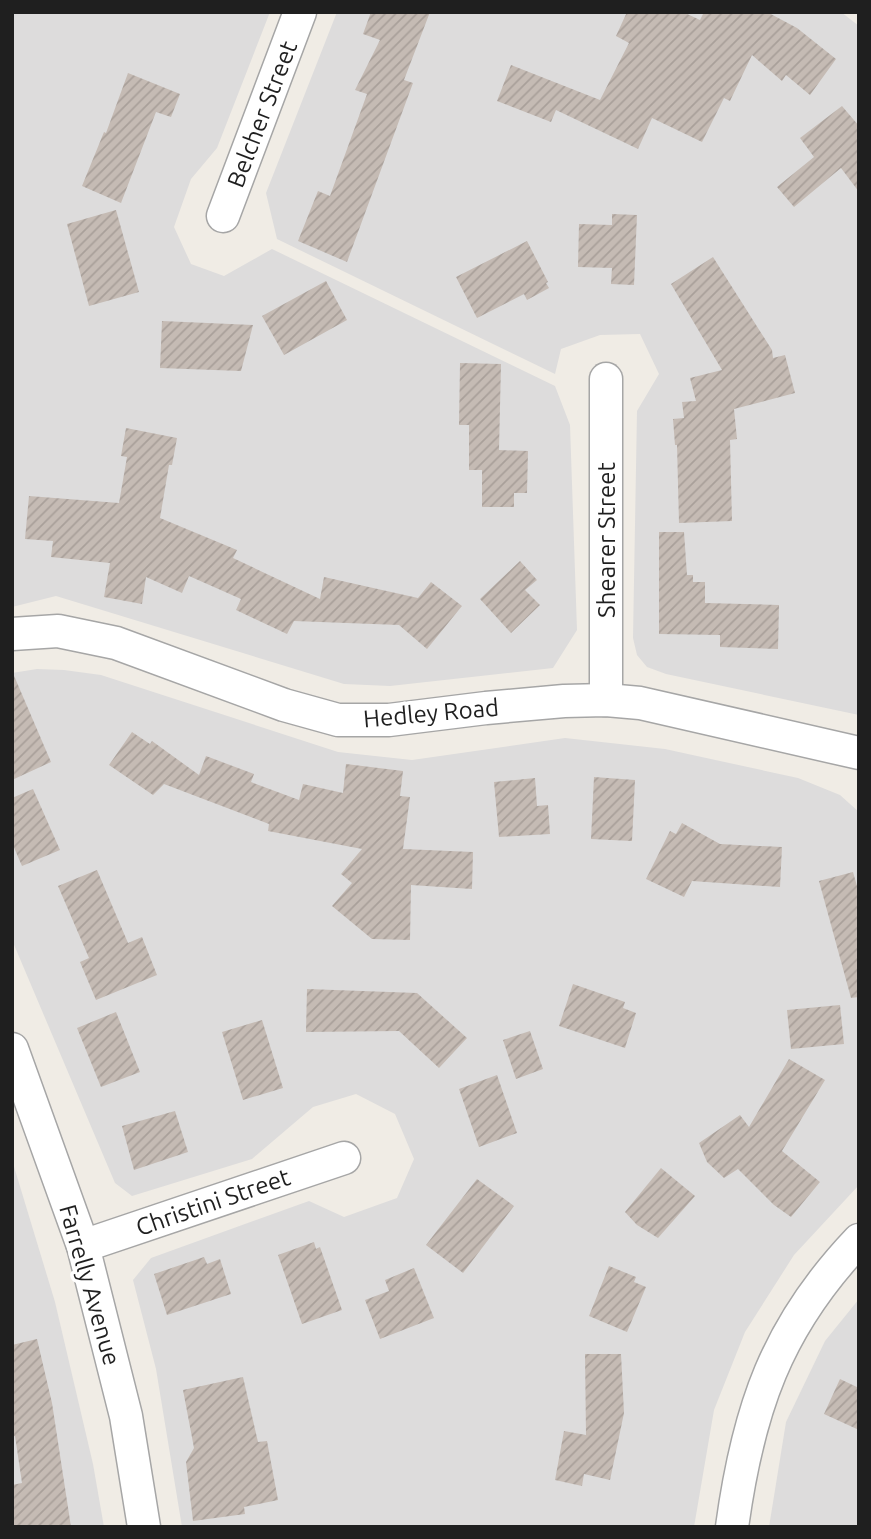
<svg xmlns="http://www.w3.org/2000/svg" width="871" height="1539" viewBox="0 0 871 1539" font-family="Ubuntu,sans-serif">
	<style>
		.residential { fill: #dddcdc }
		.building { fill: url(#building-hatch) }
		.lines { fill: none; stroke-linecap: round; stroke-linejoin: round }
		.street-casing { stroke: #a6a6a6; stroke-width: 35 }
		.street { stroke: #fff; stroke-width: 32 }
		.labels { text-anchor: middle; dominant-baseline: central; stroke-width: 7; stroke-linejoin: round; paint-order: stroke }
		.street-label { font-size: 24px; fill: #1f1f1f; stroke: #fff }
	</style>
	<defs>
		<pattern id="building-hatch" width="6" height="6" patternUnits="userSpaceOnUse" patternTransform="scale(1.75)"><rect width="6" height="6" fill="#c5bbb4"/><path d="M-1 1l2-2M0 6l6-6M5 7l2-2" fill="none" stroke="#a9a09a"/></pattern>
	</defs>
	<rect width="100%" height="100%" fill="#f0ece5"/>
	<g class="residential">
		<path d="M12,12h258l-53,136 -26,31 -17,48 17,37 33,12 48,-27 283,137 15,39 7,205 -24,38 -163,18 -46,-2 -288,-88 -44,11z"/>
		<path d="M337,12h504l18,14v689l-193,-41 -19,-7 -10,-12 -4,-17 4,-227 22,-37 -19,-40 -40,1 -39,14 -6,25 -278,-135 -11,-46z"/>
		<path d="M37,669l27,1 37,5 237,77 74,8 153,-22 100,11 133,29 42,17 19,17v373l-65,70 -49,77 -31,78 -20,117h-512l-26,-158 -23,-89 18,-22 158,-57 35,16 53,-19 17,-39 -19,-45 -39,-20 -43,13 -61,52 -120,37 -17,-13 -103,-243v-267z"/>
		<path d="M12,1160l43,142 38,162 11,63h-92z"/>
		<path d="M859,1299v228h-90l17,-105 39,-81z"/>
	</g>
	<g class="building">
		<path d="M371,12h59l-26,68 9,3 -66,179 -49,-21 20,-50 12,5 37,-102 -12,-4 25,-50 -17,-6z"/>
		<path d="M627,12h56l17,8 4,-8h63l30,16 39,31 -26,36 -24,-20 -4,6 -30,-26 -22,46 -6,-3 -22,44 -50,-24 -14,31 -82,-39 -5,12 -54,-21 14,-36 89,35 29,-57 -13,-7z"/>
		<path d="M128,73l52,21 -9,23 -15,-5 -35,91 -39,-17 22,-54 2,1z"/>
		<path d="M842,106l17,20v66l-18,-24 -47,39 -17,-20 37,-30 -14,-19z"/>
		<path d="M116,210l23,82 -50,14 -22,-82z"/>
		<path d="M612,214l25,1 -3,70 -23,-1 1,-16 -34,-1 1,-43 33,1z"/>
		<path d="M527,241l21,41 -2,1 3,5 -22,12 -3,-6 -47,24 -21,-41z"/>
		<path d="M713,257l59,93 1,8 12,-3 10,38 -61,16 3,30 -7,1 2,81 -53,2 -2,-78h-2l-2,-26 11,-1 -2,-16 14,-1 -6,-23 32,-8 -51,-86z"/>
		<path d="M326,281l21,39 -63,35 -22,-39z"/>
		<path d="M162,321l91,4 -12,46 -81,-3z"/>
		<path d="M460,363l41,1 -2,86 29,1 -1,42h-13v14h-32v-37h-13v-45h-10z"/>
		<path d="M126,428l51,10 -5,27h-3l-9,53 77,32 -4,8 87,41 4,-22 94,21 13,-16 31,24 -35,43 -28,-24 -105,-4 -7,13 -51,-24 5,-11 -52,-23 -7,17 -36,-16 -4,27 -38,-7 6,-34 -59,-6 2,-16 -28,-2 4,-43 90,7 8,-46 -6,-1z"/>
		<path d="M659,532h25l3,43h6v7h12v21l74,2 -1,44 -58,-2v-12l-61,-1z"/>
		<path d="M520,561l17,19 -12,10 15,15 -29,28 -31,-34z"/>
		<path d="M12,671l39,91 -39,18z"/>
		<path d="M132,732l18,12 2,-3 47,34 7,-19 48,18 -3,8 48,18 4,-16 40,9 3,-29 57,7 -3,25 10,1 -7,52 70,3 -1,37 -61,-4 -1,55 -38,-1 -40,-33 20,-23 -11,-9 21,-25 -94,-18 1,-7 -105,-40 -11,11 -44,-30z"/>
		<path d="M594,777l41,3 -3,61 -41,-2z"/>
		<path d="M535,778l2,28 11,-1 2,29 -51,3 -5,-55z"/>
		<path d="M33,789l27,61 -38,16 -10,-23v-45z"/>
		<path d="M682,823l38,21 62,3 -2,40 -88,-6 -8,16 -38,-18 24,-48 6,3z"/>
		<path d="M97,870l31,73 14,-6 15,38 -61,25 -16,-38 9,-4 -31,-72z"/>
		<path d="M853,872l6,21v104l-8,1 -32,-117z"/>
		<path d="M573,984l52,18 -2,6 13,5 -11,35 -66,-22z"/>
		<path d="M307,989l110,4 50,45 -28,30 -40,-37 -93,1z"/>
		<path d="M840,1005l4,39 -53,5 -4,-39z"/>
		<path d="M116,1012l24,60 -39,15 -24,-59z"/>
		<path d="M262,1020l21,68 -40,12 -21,-68z"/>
		<path d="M530,1031l13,38 -27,10 -13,-39z"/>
		<path d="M789,1059l36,21 -43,71 38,31 -29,35 -17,-12 -36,-36 -14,9 -17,-16 -8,-19 41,-28 9,12z"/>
		<path d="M497,1075l20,58 -38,14 -20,-58z"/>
		<path d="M175,1111l13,41 -54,18 -12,-44z"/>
		<path d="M661,1168l34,28 -37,42 -21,-13 -12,-13z"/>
		<path d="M477,1179l37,27 -51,67 -37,-28z"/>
		<path d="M314,1242l2,7 4,-2 22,63 -40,14 -24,-69z"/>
		<path d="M204,1257l3,7 13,-5 11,35 -64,21 -13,-41z"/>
		<path d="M609,1266l27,11 -2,5 12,5 -19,45 -38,-16z"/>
		<path d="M414,1268l20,50 -54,21 -15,-39 24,-9 -4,-11z"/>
		<path d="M37,1339l15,64 19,124h-59v-42l10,-2 -7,-47 -3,1v-92z"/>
		<path d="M585,1354h36l3,59 -14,67 -26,-6 -2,12 -27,-6 9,-49 22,4z"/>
		<path d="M243,1377l15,65 9,-1 11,59 -34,7 1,7 -52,7 -7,-59 8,-14 -11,-58z"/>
		<path d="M840,1379l19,9v42l-35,-16z"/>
	</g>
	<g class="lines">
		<defs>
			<g id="street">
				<path d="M223,216l77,-204"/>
				<path d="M12,634l46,-3 58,12 168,62 54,15h51l97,-12 78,-7 42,-1 34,3 219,50"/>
				<path d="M606,700v-321"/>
				<path d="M12,1049l71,197 43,170 18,111"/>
				<path d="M83,1246l261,-88"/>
				<path d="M732,1527c16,-117 44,-200 127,-287"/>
			</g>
		</defs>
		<use href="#street" class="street-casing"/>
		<use href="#street" class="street"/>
	</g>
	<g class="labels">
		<g class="street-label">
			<text transform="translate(262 114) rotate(-69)">Belcher Street</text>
			<text transform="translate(606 540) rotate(-90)">Shearer Street</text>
			<text transform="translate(431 713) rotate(-5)">Hedley Road</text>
			<text transform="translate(213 1202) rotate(-19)">Christini Street</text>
			<text transform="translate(90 1285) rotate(74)">Farrelly Avenue</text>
		</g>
	</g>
	<rect width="871" height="1539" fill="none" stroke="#1f1f1f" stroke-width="28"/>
</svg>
